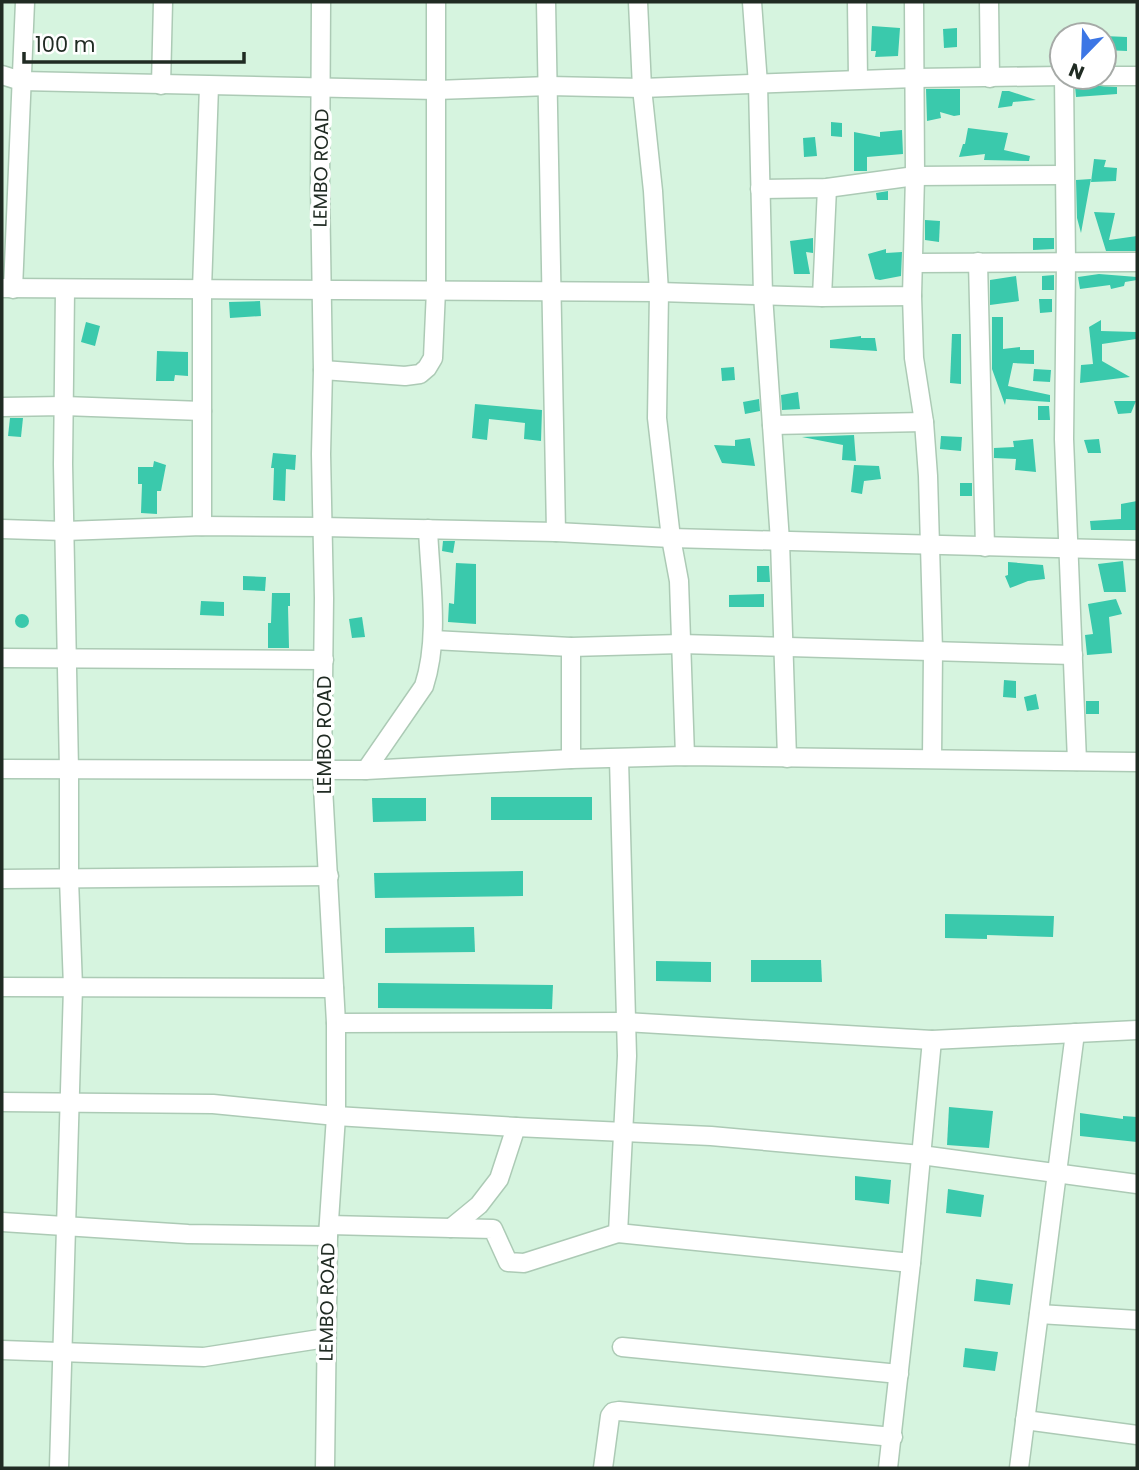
<svg xmlns="http://www.w3.org/2000/svg" width="1139" height="1470" viewBox="0 0 1139 1470" font-family="Poppins,sans-serif">
	<style>
		.building { fill: #3ac9ac }
		.lines { fill: none; stroke-linecap: round; stroke-linejoin: round }
		.minor-casing { stroke: #accab5; stroke-width: 21 }
		.minor { stroke: #fff; stroke-width: 18 }
		.labels { text-anchor: middle; dominant-baseline: central; stroke-width: 7; stroke-linejoin: round; paint-order: stroke }
		.street-label { font-size: 19px; fill: #202b23; stroke: #fff }
	</style>
	<rect width="100%" height="100%" fill="#d6f4df"/>
	<g class="building">
		<path d="M872,26l28,2 -2,28 -23,1 1,-6h-5z"/>
		<path d="M957,28v19l-13,1 -1,-19z"/>
		<path d="M1104,36l23,1v14l-23,-1z"/>
		<path d="M1085,85l32,2v7l-41,3 -1,-11z"/>
		<path d="M926,89h34v26l-6,1 -14,-4 1,6 -14,3z"/>
		<path d="M1002,91h7l27,9 -23,2 -1,4 -14,2z"/>
		<path d="M831,122l11,1v14l-11,-1z"/>
		<path d="M968,128l40,5 -4,17 26,6 -1,5 -45,-1 1,-6 -26,3 4,-13h2z"/>
		<path d="M902,130l1,24 -36,3v14h-13v-39l26,5v-5z"/>
		<path d="M815,137l2,19 -13,1 -1,-19z"/>
		<path d="M1094,159l12,1 -2,7 13,1 -1,13 -25,1z"/>
		<path d="M1091,179l-2,10 -8,44 -4,-15 -1,-38z"/>
		<path d="M888,191v9h-11l-1,-7z"/>
		<path d="M1094,212l21,1 -6,27 28,-4v15h-31z"/>
		<path d="M925,220l15,1 -1,21 -14,-2z"/>
		<path d="M813,238v15l-7,-1 4,22h-16l-4,-33z"/>
		<path d="M1033,238h21v11l-21,1z"/>
		<path d="M886,249v4l16,-1 -1,24 -21,4 -5,-1 -7,-25z"/>
		<path d="M1099,274l38,3v3l-12,2 -1,4 -13,3 -1,-4 -30,4 -2,-12z"/>
		<path d="M1054,275v15h-12v-14z"/>
		<path d="M1016,276l3,25 -29,4v-25z"/>
		<path d="M1039,299h13v13l-12,1z"/>
		<path d="M260,301l1,15 -31,2 -1,-16z"/>
		<path d="M992,317h11v32l17,-2v3h14v14l-21,-1 -5,23 42,9v7l-44,-3 -1,6 -13,-36z"/>
		<path d="M1101,320v11l35,1v7l-34,5v17l28,16 -50,6 1,-18 12,-1 -4,-37z"/>
		<path d="M86,322l14,4 -5,20 -14,-4z"/>
		<path d="M952,334h9v50l-11,-1z"/>
		<path d="M861,336v2h14l2,13 -47,-3v-8z"/>
		<path d="M157,351l31,1v24l-13,-1 -1,6h-18z"/>
		<path d="M734,367l1,13 -13,1 -1,-13z"/>
		<path d="M1034,369l17,1 -1,12 -17,-1z"/>
		<path d="M798,392l2,17 -18,1 -1,-15z"/>
		<path d="M759,399l1,12 -15,3 -2,-12z"/>
		<path d="M1114,401h22l-5,12 -13,1z"/>
		<path d="M475,404l67,6 -1,31 -17,-2 1,-16 -36,-4 -2,21 -15,-2z"/>
		<path d="M1038,406h11l1,14h-12z"/>
		<path d="M10,418h13l-2,19 -13,-1z"/>
		<path d="M854,435l2,26 -14,-1 1,-15 -41,-8z"/>
		<path d="M941,436l21,1 -1,14 -21,-2z"/>
		<path d="M750,438l5,28 -33,-3 -8,-18 21,1v-6z"/>
		<path d="M1033,439l3,33 -21,-2 1,-11 -22,-1v-10l20,-1 -1,-6z"/>
		<path d="M1099,439l2,14h-13l-4,-13z"/>
		<path d="M273,453l23,2 -1,15 -9,-1 -1,32 -12,-1 1,-32h-3z"/>
		<path d="M154,461l12,4 -5,26h-4v23l-16,-1 1,-29h-4v-17h15z"/>
		<path d="M854,465l25,1 2,13 -17,2 -2,13 -11,-2z"/>
		<rect x="960" y="483" width="12" height="13"/>
		<path d="M1137,501v29h-46l-1,-9 31,-2v-15z"/>
		<path d="M443,541h12l-2,12 -11,-2z"/>
		<path d="M1123,561l3,31h-22l-6,-28z"/>
		<path d="M1008,562l35,3 2,14 -17,2 -18,7 -5,-12 3,-1z"/>
		<path d="M456,563l20,1v60l-28,-2 1,-19 5,1z"/>
		<path d="M757,566h12l1,16h-13z"/>
		<path d="M243,576l23,1 -1,14 -22,-1z"/>
		<path d="M272,593h18v13h-2l1,42h-21v-25h3z"/>
		<path d="M764,594v13h-35v-12z"/>
		<path d="M1116,599l6,15 -13,3 3,36 -25,2 -2,-20 8,-1 -5,-30z"/>
		<path d="M201,601l23,1v14l-24,-1z"/>
		<circle cx="22" cy="621" r="7"/>
		<path d="M362,617l3,20 -13,1 -3,-19z"/>
		<path d="M1004,680l12,1v17l-13,-1z"/>
		<path d="M1036,694l3,15 -12,2 -3,-14z"/>
		<rect x="1086" y="701" width="13" height="13"/>
		<rect x="491" y="797" width="101" height="23"/>
		<path d="M372,798h54v23l-53,1z"/>
		<path d="M523,871v25l-148,2 -1,-25z"/>
		<path d="M945,914l109,2 -1,21 -66,-2v4l-42,-1z"/>
		<path d="M474,927l1,25 -90,1v-25z"/>
		<path d="M751,960h70l1,22h-71z"/>
		<path d="M656,961l55,1v20l-55,-1z"/>
		<path d="M378,983l175,2 -1,24 -174,-1z"/>
		<path d="M949,1107l44,4 -4,37 -42,-3z"/>
		<path d="M1080,1113l43,6v-3l14,1v25l-57,-6z"/>
		<path d="M855,1176l36,4 -2,24 -34,-4z"/>
		<path d="M948,1189l36,6 -3,22 -35,-4z"/>
		<path d="M976,1279l37,5 -3,21 -36,-4z"/>
		<path d="M965,1348l33,4 -3,19 -32,-4z"/>
	</g>
	<g class="lines">
		<defs>
			<g id="minor">
				<path d="M321,2l-1,185 3,183 -2,84 3,144 -2,171 14,254v93l-8,120 -3,232"/>
				<path d="M546,2l10,530"/>
				<path d="M638,2l4,86 11,103 6,101 -2,126 14,120 8,43 6,175"/>
				<path d="M752,2l6,82 5,211 17,246 7,217"/>
				<path d="M857,2l1,77"/>
				<path d="M989,2l1,76"/>
				<path d="M2,75l19,6 415,9 113,-4 93,2 273,-10 147,-2"/>
				<path d="M1104,76h33"/>
				<path d="M1064,77l2,185 -2,177 13,322"/>
				<path d="M161,85l2,-83"/>
				<path d="M760,189l67,-1 88,-12 149,-1"/>
				<path d="M978,262l7,285"/>
				<path d="M914,263l223,-1"/>
				<path d="M2,288l657,4 163,5 90,-1 3,-120 -1,-174"/>
				<path d="M13,289l12,-287"/>
				<path d="M912,296l2,62 10,64 4,54 5,175 -1,107"/>
				<path d="M822,297l5,-109"/>
				<path d="M323,370l82,6 15,-2 7,-6 6,-10 3,-68v-288"/>
				<path d="M2,407l62,-1 138,5"/>
				<path d="M772,425l152,-3"/>
				<path d="M202,526v-237l7,-203"/>
				<path d="M2,529l63,2 137,-5 121,1 233,5 115,6 466,12"/>
				<path d="M433,640l138,7 110,-3 392,11"/>
				<path d="M571,647v112"/>
				<path d="M2,658l322,2"/>
				<path d="M2,769l364,1 205,-11 114,-3 452,6"/>
				<path d="M366,770l58,-84c16,-49 6,-106 4,-157"/>
				<path d="M2,879l327,-3"/>
				<path d="M2,987l332,1"/>
				<path d="M336,1023l289,-1 307,18 205,-10"/>
				<path d="M2,1102l211,2 123,12 180,11 195,9 210,19 216,29"/>
				<path d="M2,1222l186,12 140,2"/>
				<path d="M329,1225l164,4 15,33 16,1 94,-30 9,-177 -8,-297"/>
				<path d="M451,1228l28,-23 20,-26 17,-52"/>
				<path d="M618,1233l293,30"/>
				<path d="M1039,1314l98,6"/>
				<path d="M622,1347l277,27"/>
				<path d="M2,1350l202,7 122,-19"/>
				<path d="M1025,1420l112,15"/>
				<path d="M59,1468l14,-481 -4,-108v-109l-6,-306 2,-174"/>
				<path d="M603,1468l7,-52 3,-4 6,-1 274,26"/>
				<path d="M888,1468l23,-205 21,-223"/>
				<path d="M1019,1468l56,-435"/>
			</g>
		</defs>
		<use href="#minor" class="minor-casing"/>
		<use href="#minor" class="minor"/>
	</g>
	<g class="labels">
		<g class="street-label">
			<text transform="translate(321 168) rotate(-89)">LEMBO ROAD</text>
			<text transform="translate(324 735) rotate(-90)">LEMBO ROAD</text>
			<text transform="translate(327 1302) rotate(-89)">LEMBO ROAD</text>
		</g>
	</g>
	<rect width="1139" height="1470" fill="none" stroke="#202b23" stroke-width="7"/>
	<g transform="translate(1083 56) rotate(203)"><circle r="33" fill="#ffffff" stroke="#a6aaa7" stroke-width="2"/>
	<path d="M0-5L12 26L0 18L-12 26Z" fill="#3c76e5"/>
	<text y="-10" font-size="19" font-weight="bold" text-anchor="middle" fill="#202b23">N</text>
	</g>
	<path d="M24 52v10h220v-10" fill="none" stroke="#202b23" stroke-width="3.5"/>
	<text x="35" y="52" font-size="21" fill="#202b23" stroke="#ffffff" stroke-width="5" paint-order="stroke">100 m</text>
</svg>
